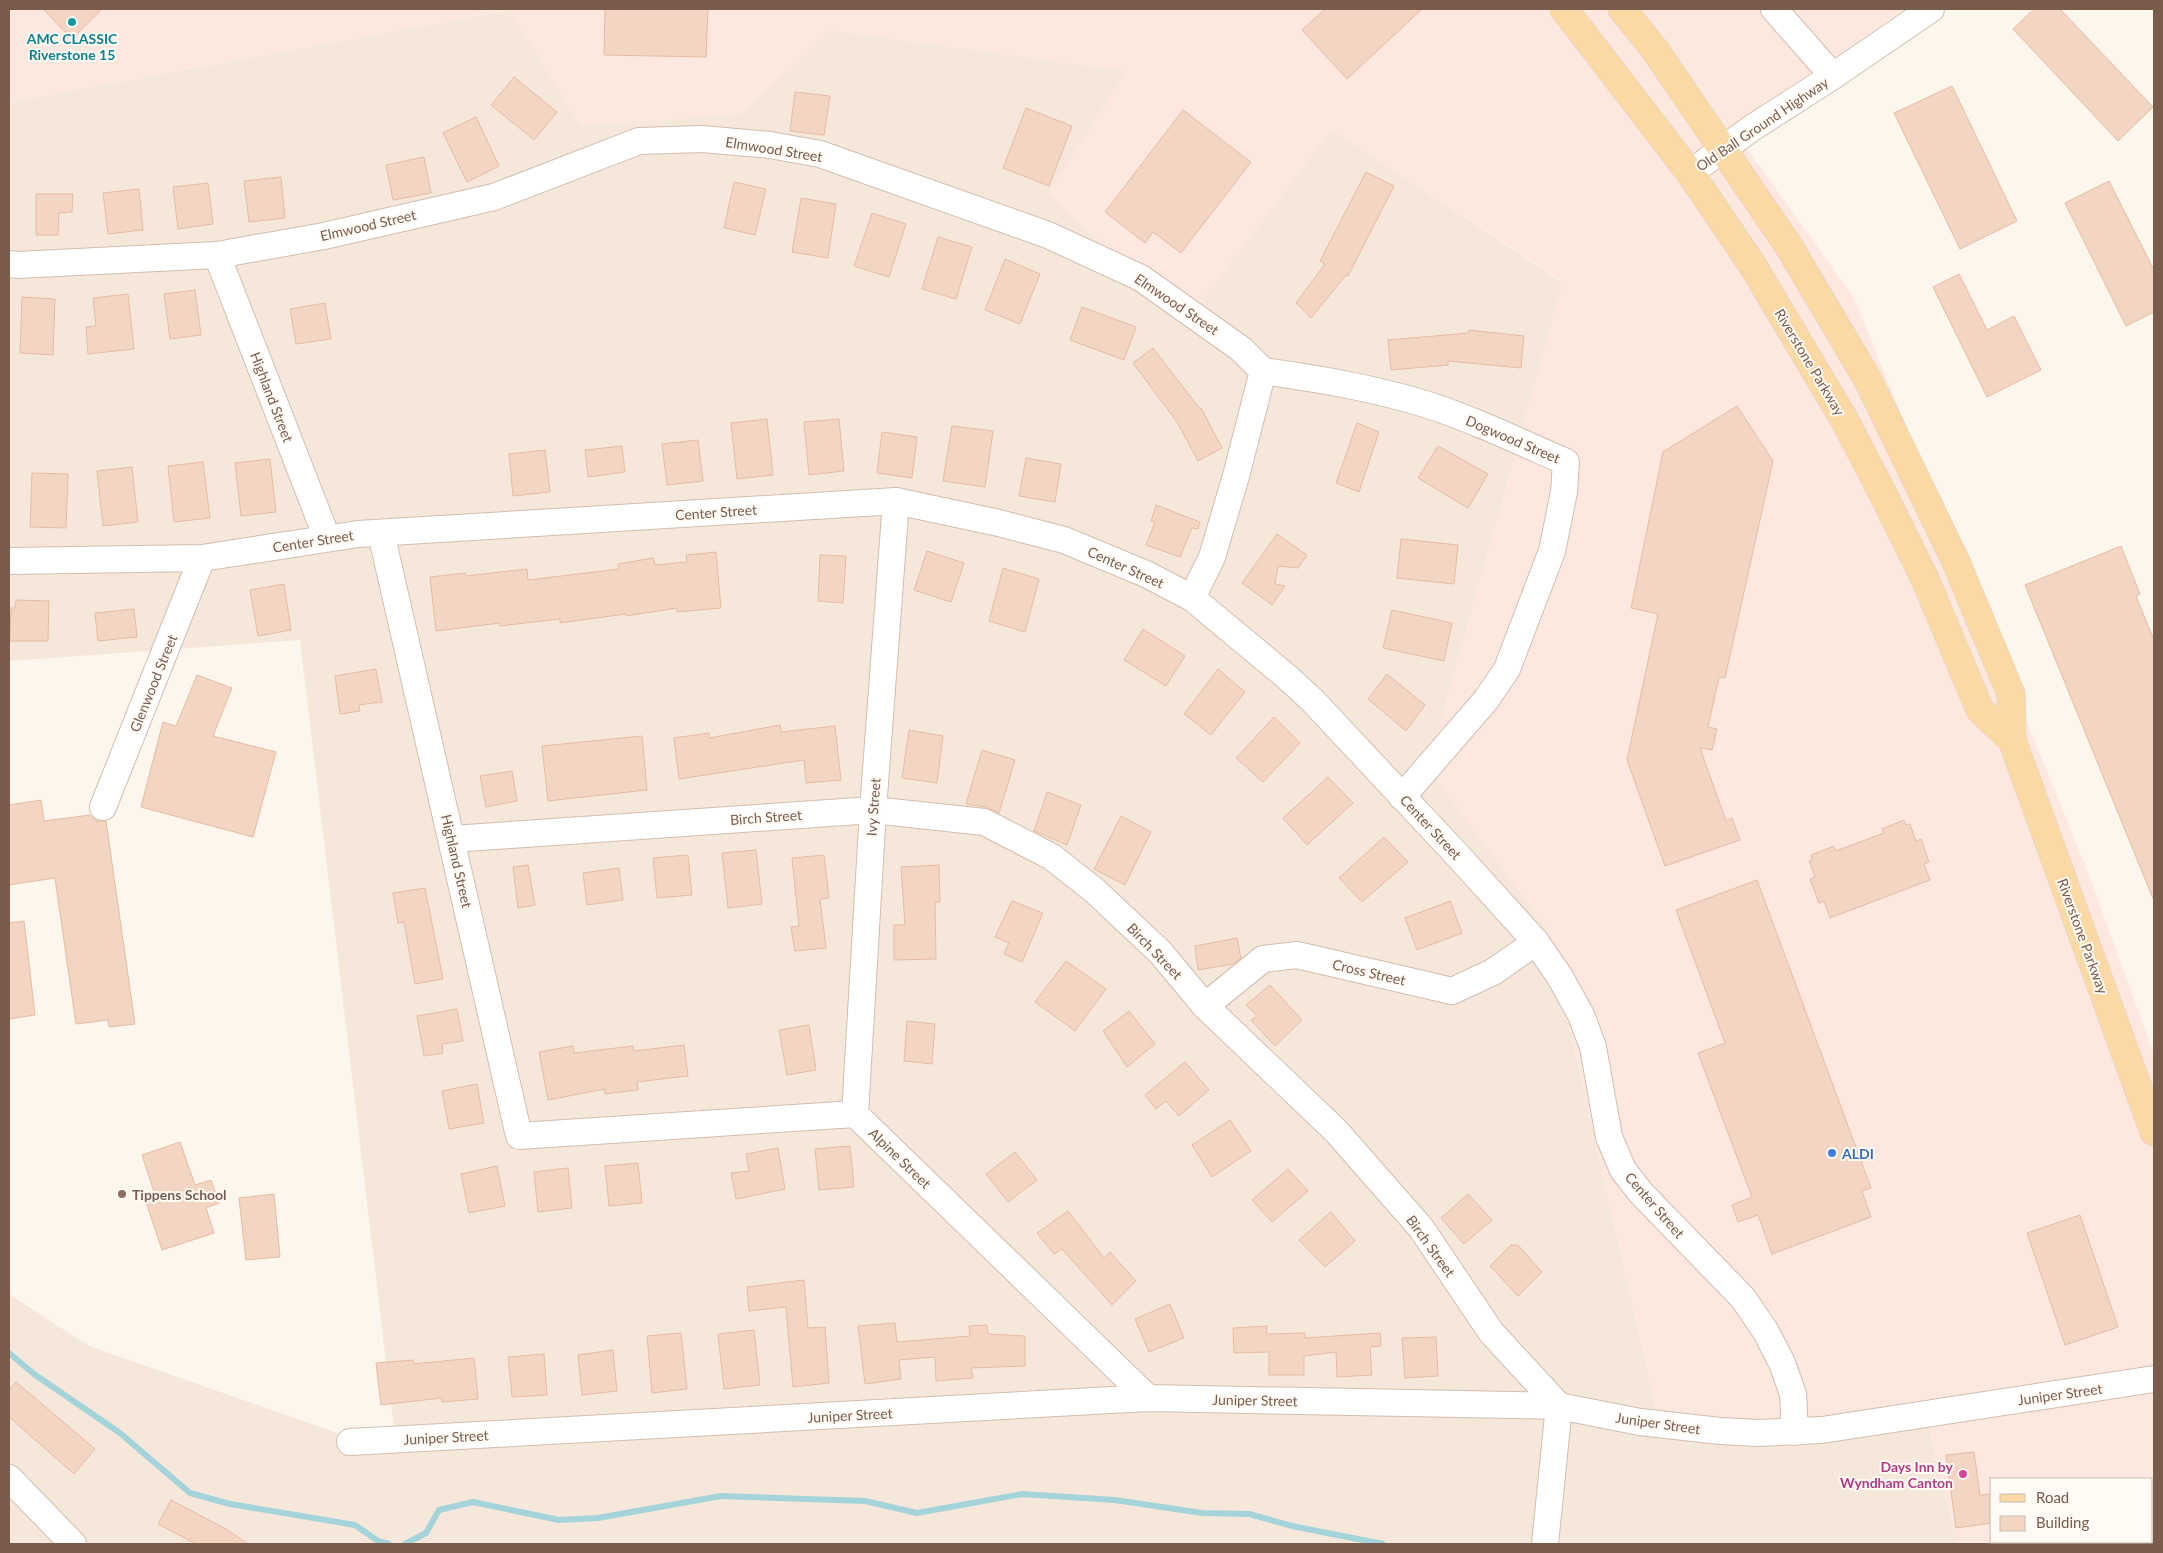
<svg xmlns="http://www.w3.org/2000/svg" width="2163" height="1553" viewBox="0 0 2163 1553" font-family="Lato,sans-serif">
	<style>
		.residential { fill: #f5e8da }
		.commercial { fill: #fde8e0; fill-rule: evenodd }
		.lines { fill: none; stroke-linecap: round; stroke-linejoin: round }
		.stream { stroke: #a5d3da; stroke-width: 6 }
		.building { fill: #f3d5c3; stroke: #e6bba3 }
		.minor-casing { stroke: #d1beb0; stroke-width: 28 }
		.major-casing { stroke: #dad1cd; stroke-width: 29 }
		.minor { stroke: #fff; stroke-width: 26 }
		.major { stroke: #fbd9a5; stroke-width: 28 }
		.culture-dot { fill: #0f9aa8; stroke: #fffaf3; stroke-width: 2 }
		.shop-dot { fill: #3f7fe0; stroke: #fffaf3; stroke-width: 2 }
		.education-dot { fill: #8d6e63; stroke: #fffaf3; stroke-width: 2 }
		.hotel-dot { fill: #d1479c; stroke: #fffaf3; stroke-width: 2 }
		.labels { text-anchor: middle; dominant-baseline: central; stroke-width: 4; stroke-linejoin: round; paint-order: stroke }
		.culture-label { font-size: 14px; font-weight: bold; fill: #0d838f; stroke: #fffaf3 }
		.street-label { font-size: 14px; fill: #7a5c4d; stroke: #fffaf3 }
		.shop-label { font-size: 14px; font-weight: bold; fill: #366cbe; stroke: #fffaf3; text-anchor: start }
		.education-label { font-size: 14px; font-weight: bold; fill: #785e54; stroke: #fffaf3; text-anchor: start }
		.hotel-label { font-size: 14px; font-weight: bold; fill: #b23c85; stroke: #fffaf3; text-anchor: end }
	</style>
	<rect width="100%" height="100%" fill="#fdf6ec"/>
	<path class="residential" d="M510,10l71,116 160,-12 89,-84 296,41 58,253 148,-195 231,154 -135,484 119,161 111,489 266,-9 33,136h-1948v-250l80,52 308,108 -97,-814 -291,21v-559z"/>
	<path class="commercial" d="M9,9h1896l-173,119 121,168 232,569 69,189v490h-197l-33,-136 -100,14 -166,-5 -111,-489 -119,-161 135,-485 -231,-153 -148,195 -136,-131 78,-122 -296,-41 -89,84 -160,12 -72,-116 -500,92zM1992,1479h160v63h-160z"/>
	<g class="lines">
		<g class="stream">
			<path d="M9,1353l25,21 86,59 70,60 40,11 125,21 23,16 11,3"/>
			<path d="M405,1544l21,-11 13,-23 34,-8 86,18 39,-2 123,-22 144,5 52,12 105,-19 93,6 87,13 47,1 43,12 91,18"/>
			<path d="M2150,1544l4,-1"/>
		</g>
	</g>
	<g class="building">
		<path d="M43,9h59l-30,30z"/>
		<path d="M605,9h103l-2,48 -102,-2z"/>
		<path d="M1325,9h97l-75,70 -45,-49z"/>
		<path d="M2034,9h26l93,98 -35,34 -105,-112z"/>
		<path d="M514,77l43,35 -23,28 -43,-35z"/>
		<path d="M1952,86l65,135 -57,28 -66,-136z"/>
		<path d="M795,92l35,4 -6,39 -34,-4z"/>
		<path d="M1026,108l46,18 -23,60 -46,-18z"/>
		<path d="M1183,110l68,52 -70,91 -28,-21 -8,11 -40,-31z"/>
		<path d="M476,117l23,49 -32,16 -24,-49z"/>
		<path d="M424,157l7,36 -38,7 -7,-35z"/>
		<path d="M1366,172l28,14 -46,90 -2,-1 -35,43 -15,-15 29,-39 -5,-3z"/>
		<path d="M281,177l4,41 -36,4 -5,-41z"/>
		<path d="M2109,181l45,89v42l-28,14 -61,-123z"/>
		<path d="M734,182l32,7 -11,46 -31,-7z"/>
		<path d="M208,183l5,41 -35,5 -5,-42z"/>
		<path d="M139,189l4,41 -35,4 -5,-41z"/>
		<path d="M36,194h37l-1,18 -13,1 -1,22h-22z"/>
		<path d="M801,198l35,6 -8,54 -36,-6z"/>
		<path d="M872,213l34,11 -17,53 -35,-11z"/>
		<path d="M938,237l34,10 -16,52 -34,-10z"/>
		<path d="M1005,259l35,15 -20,50 -35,-14z"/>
		<path d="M1959,274l28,56 27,-14 27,54 -54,27 -54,-110z"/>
		<path d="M195,290l6,45 -31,4 -6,-45z"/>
		<path d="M128,294l6,55 -46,5 -2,-27 10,-1 -3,-28z"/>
		<path d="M22,297l33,2 -2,56 -33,-2z"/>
		<path d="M325,303l6,36 -35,5 -6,-35z"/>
		<path d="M1082,307l54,20 -12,33 -54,-20z"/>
		<path d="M1469,330l55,6 -3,32 -73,-7v4l-57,5 -3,-30 81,-7z"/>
		<path d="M1153,348l47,61 1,-1 21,40 -24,13 -21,-39 -44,-59z"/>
		<path d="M1737,406l36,55 -48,217 -6,-1 -11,50 9,2 -5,21 -12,-2 26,73 6,-3 8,22 -75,26 -38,-106 31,-146 -27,-6 32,-156z"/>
		<path d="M767,419l6,56 -36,4 -6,-56z"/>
		<path d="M839,419l5,52 -35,4 -5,-53z"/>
		<path d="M1357,423l22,9 -20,60 -23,-9z"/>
		<path d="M952,426l41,5 -8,56 -42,-6z"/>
		<path d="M882,432l35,5 -5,41 -35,-5z"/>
		<path d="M698,440l5,41 -36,4 -5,-41z"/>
		<path d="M622,446l3,26 -37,5 -3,-27z"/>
		<path d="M1438,446l50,28 -20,34 -50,-30z"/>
		<path d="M545,450l5,42 -37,4 -4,-42z"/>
		<path d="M1026,458l35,6 -6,38 -36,-6z"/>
		<path d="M270,459l6,53 -35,4 -6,-53z"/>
		<path d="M203,462l7,56 -36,4 -6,-56z"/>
		<path d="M132,467l6,55 -35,4 -6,-55z"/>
		<path d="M32,473l36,1 -2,54 -36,-1z"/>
		<path d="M1156,505l44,17 -2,7 -6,-1 -12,29 -34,-12 9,-23 -4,-1z"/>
		<path d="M1277,534l30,21 -9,13 -20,-2 -3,18 10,2 -13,19 -30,-22z"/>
		<path d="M1401,539l57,6 -4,39 -57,-6z"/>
		<path d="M2121,546l19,48 -4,2 18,44v261l-129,-316z"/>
		<path d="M927,551l37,12 -13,39 -37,-12z"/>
		<path d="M716,552l5,56 -44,4v-4l-51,8v-2l-66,9v-4l-60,7v-3l-64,8 -6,-54 35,-4 1,3 61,-7 1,11 91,-11 -1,-5 35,-6 2,7 32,-3 -1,-7z"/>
		<path d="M820,555l26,1 -3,47 -25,-2z"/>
		<path d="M1003,568l36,11 -14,53 -36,-11z"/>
		<path d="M284,584l7,46 -33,6 -8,-46z"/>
		<path d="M16,600l33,1 -1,40h-38l1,-33h4z"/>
		<path d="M134,609l3,28 -39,4 -3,-28z"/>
		<path d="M1392,610l60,13 -8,38 -61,-13z"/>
		<path d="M1143,629l42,27 -19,30 -42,-26z"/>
		<path d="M376,669l6,33 -23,3 1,6 -20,3 -5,-38z"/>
		<path d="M1218,669l27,23 -34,43 -27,-21z"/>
		<path d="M1387,674l38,31 -19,26 -38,-32z"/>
		<path d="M197,675l35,13 -19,48 63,16 -23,85 -112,-30 22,-85 13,4z"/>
		<path d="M1274,717l26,26 -37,39 -27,-24z"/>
		<path d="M780,725l1,7 54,-6 6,54 -35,3 -2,-23 -125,19 -5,-41 35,-5v5z"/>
		<path d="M909,730l34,6 -6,47 -35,-5z"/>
		<path d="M642,736l5,54 -99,11 -6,-55z"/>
		<path d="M982,750l33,10 -16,53 -13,-6 -20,-3z"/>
		<path d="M512,771l5,30 -31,6 -6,-31z"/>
		<path d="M1328,777l25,26 -46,42 -24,-27z"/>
		<path d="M1047,792l34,13 -14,40 -33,-14z"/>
		<path d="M41,800l3,21 46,-6 7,6h9l29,203 -26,3 -1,-7 -32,4 -21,-146 -46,7v-80z"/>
		<path d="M1121,816l30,16 -26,53 -31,-16z"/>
		<path d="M1904,820l2,5 4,-1 6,17 5,-2 8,23 -5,2 6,16 -100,38 -6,-17 -5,2 -9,-24 5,-2 -6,-16 3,-1 -1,-5 23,-9 2,5 48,-18 -2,-4z"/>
		<path d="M1384,837l24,25 -46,40 -23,-24z"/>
		<path d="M756,850l6,54 -34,4 -6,-55z"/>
		<path d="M688,855l4,40 -35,3 -4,-40z"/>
		<path d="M824,855l5,43 -9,1 6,49 -31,3 -4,-24 8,-1 -7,-68z"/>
		<path d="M528,865l7,40 -17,3 -5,-41z"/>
		<path d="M939,865l1,37h-5l1,57 -42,1v-35h11l-4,-58z"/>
		<path d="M619,868l4,32 -36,5 -4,-32z"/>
		<path d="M1757,880l114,308 -9,3 9,26 -99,37 -14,-39 -20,7 -6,-17 20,-8 -54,-144 27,-10 -49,-133z"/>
		<path d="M425,888l18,91 -28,5 -11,-62 -6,1 -5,-30z"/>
		<path d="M1012,901l31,12 -21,49 -18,-8 5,-11 -14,-6z"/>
		<path d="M1450,901l12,32 -45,17 -12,-32z"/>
		<path d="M24,921l11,94 -26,4v-96z"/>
		<path d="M1237,938l4,20 -8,6 -35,6 -3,-24z"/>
		<path d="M1066,961l40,28 -31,42 -40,-29z"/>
		<path d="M1270,985l32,35 -27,26 -24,-26 6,-4 -11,-11z"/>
		<path d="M457,1009l6,32 -21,3 1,9 -19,3 -7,-40z"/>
		<path d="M1129,1011l26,33 -28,23 -24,-36z"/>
		<path d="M907,1021l28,3 -3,40 -28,-3z"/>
		<path d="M809,1025l7,45 -29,5 -8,-45z"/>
		<path d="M684,1045l4,31 -51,6 1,8 -33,4v-5l-57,11 -9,-48 34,-6 1,7 59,-7 1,5z"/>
		<path d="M1185,1062l24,28 -30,26 -13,-15 -10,8 -11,-14z"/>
		<path d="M477,1084l7,39 -35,6 -7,-38z"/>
		<path d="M1230,1120l21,31 -39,26 -20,-32z"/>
		<path d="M180,1142l15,43 16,-5 8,23 -13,5 8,25 -52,17 -16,-48 10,-4 -14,-43z"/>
		<path d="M850,1146l4,41 -35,3 -4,-41z"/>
		<path d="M778,1148l7,41 -49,10 -5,-26 18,-2 -3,-17z"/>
		<path d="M1015,1152l22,28 -29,22 -22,-28z"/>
		<path d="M638,1163l4,40 -33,3 -4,-40z"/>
		<path d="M497,1166l8,40 -36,7 -8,-39z"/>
		<path d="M568,1168l4,40 -34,4 -4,-40z"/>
		<path d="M1288,1169l20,22 -36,31 -20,-22z"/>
		<path d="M274,1194l6,63 -34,3 -7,-62z"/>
		<path d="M1468,1194l24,26 -28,24 -23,-26z"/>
		<path d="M1068,1211l36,47 6,-6 26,29 -24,24 -50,-56 -8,5 -17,-21z"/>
		<path d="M1331,1212l24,29 -30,26 -26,-27z"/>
		<path d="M2080,1215l38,112 -53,18 -38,-112z"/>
		<path d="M1511,1245h7l24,27 -24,24 -28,-30z"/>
		<path d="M804,1280l4,48 17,-1 4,56 -36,4 -7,-80 -37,4 -2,-24z"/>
		<path d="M1170,1304l14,34 -35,14 -14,-33z"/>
		<path d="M895,1323l2,19 73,-6 -1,-10 18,-1 1,9 37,2v30l-54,2 2,10 -37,3 -1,-24 -36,3 2,19 -36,5 -7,-58z"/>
		<path d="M1267,1326l-1,8 39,-1v5l75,-5 1,13 -11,1 2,28 -35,2 -1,-25 -32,4v19h-35v-23l-35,1 -1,-25z"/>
		<path d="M754,1330l6,55 -36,4 -6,-55z"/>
		<path d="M681,1333l6,56 -35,4 -5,-57z"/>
		<path d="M1436,1337l2,39 -33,2 -3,-40z"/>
		<path d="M613,1350l4,41 -35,4 -4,-40z"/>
		<path d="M544,1354l3,41 -35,2 -4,-40z"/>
		<path d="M474,1358l4,41 -36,3 -1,-4 -60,7 -5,-42 37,-3v4z"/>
		<path d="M16,1382l79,67 -21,25 -65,-57v-27z"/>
		<path d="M1974,1452l6,43 12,-1v29l-36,5 -10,-73z"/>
		<path d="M171,1500l55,29 22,15h-52l-38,-20z"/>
	</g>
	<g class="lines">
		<defs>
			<g id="minor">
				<path d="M1833,76l98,-67"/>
				<path d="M1690,173l62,-45 81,-52 -59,-67"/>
				<path d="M217,255l110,283"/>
				<path d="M9,264l9,1 199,-10 107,-19 170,-39 145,-56 63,-2 68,6 50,9 228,81 93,43 100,71 22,22 -27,105 -24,81 -20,41"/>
				<path d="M1263,371c56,8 111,17 165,34 47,15 92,37 138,57l-2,30 -12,59 -45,118 -21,31 -84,97"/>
				<path d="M381,533l138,603 336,-22 293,284"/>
				<path d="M9,561l193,-3 156,-24 538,-33 103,22 65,17 82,34 46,24 95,79 26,24 147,157 76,84 24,35 21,38 12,32 16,90 14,33 18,23 102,105 23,34 16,31 11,31 2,38"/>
				<path d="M103,807l99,-249"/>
				<path d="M452,839l421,-29 111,12 68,35 43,34 65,61 45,54 131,125 85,97 70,104 68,74 -14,138"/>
				<path d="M1205,1006l58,-47 34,-4 155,36 41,-19 43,-30"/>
				<path d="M855,1114l18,-304 23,-309"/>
				<path d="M350,1442l798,-44 411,8 81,16 80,9 38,2 64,-3 332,-51"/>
				<path d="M9,1478l64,66"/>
			</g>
			<g id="major">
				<path d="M1564,9l126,164 63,93 92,155 38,73 42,85 55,131 32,30"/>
				<path d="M1622,9l33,41 133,195 80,135 88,182 55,132 1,46 142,392"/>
			</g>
		</defs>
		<use href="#minor" class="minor-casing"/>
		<use href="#major" class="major-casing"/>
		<use href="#minor" class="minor"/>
		<use href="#major" class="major"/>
	</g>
	<circle class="culture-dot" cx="72" cy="22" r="5"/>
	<circle class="shop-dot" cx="1832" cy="1153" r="5"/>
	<circle class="education-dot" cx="122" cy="1194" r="5"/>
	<circle class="hotel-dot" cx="1963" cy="1474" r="5"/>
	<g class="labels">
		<g class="culture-label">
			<text x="72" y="38">AMC CLASSIC<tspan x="72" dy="16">Riverstone 15</tspan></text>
		</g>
		<g class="street-label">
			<text transform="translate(1762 124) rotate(-34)">Old Ball Ground Highway</text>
			<text transform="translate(774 149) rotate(9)">Elmwood Street</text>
			<text transform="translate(368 225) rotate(-13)">Elmwood Street</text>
			<text transform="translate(1177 304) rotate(34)">Elmwood Street</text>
			<text transform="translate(1810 362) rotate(59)">Riverstone Parkway</text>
			<text transform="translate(272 397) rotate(69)">Highland Street</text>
			<text transform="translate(1513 439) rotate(23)">Dogwood Street</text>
			<text transform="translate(716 512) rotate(-4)">Center Street</text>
			<text transform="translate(313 541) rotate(-9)">Center Street</text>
			<text transform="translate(1126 567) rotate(24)">Center Street</text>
			<text transform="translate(153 683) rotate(-68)">Glenwood Street</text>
			<text transform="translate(873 807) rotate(-86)">Ivy Street</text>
			<text transform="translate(766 817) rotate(-4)">Birch Street</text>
			<text transform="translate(1431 827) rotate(47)">Center Street</text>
			<text transform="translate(457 861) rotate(77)">Highland Street</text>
			<text transform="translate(2083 936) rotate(70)">Riverstone Parkway</text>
			<text transform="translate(1155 951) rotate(46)">Birch Street</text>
			<text transform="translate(1369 972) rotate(13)">Cross Street</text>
			<text transform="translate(900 1158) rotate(44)">Alpine Street</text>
			<text transform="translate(1655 1205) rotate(49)">Center Street</text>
			<text transform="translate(1431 1246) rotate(54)">Birch Street</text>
			<text transform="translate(2060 1394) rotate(-8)">Juniper Street</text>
			<text transform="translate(1255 1400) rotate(1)">Juniper Street</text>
			<text transform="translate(850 1415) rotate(-3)">Juniper Street</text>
			<text transform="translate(1658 1423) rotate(8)">Juniper Street</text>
			<text transform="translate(446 1437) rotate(-3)">Juniper Street</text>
		</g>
		<g class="shop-label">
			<text x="1842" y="1153">ALDI</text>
		</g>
		<g class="education-label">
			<text x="132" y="1194">Tippens School</text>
		</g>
		<g class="hotel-label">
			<text x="1953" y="1466">Days Inn by<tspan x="1953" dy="16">Wyndham Canton</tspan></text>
		</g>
	</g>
	<rect width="2163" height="1553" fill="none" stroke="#7a5c4d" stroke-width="20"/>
	<rect x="1990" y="1478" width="162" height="65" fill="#fffaf3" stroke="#cabbb1"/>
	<rect x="2000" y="1494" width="25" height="8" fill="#fbd9a5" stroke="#cabbb1"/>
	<text x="2036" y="1503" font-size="15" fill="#7a5c4d">Road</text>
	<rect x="2000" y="1516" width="25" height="15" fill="#f3d5c3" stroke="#cabbb1"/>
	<text x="2036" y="1528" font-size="15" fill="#7a5c4d">Building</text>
</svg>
